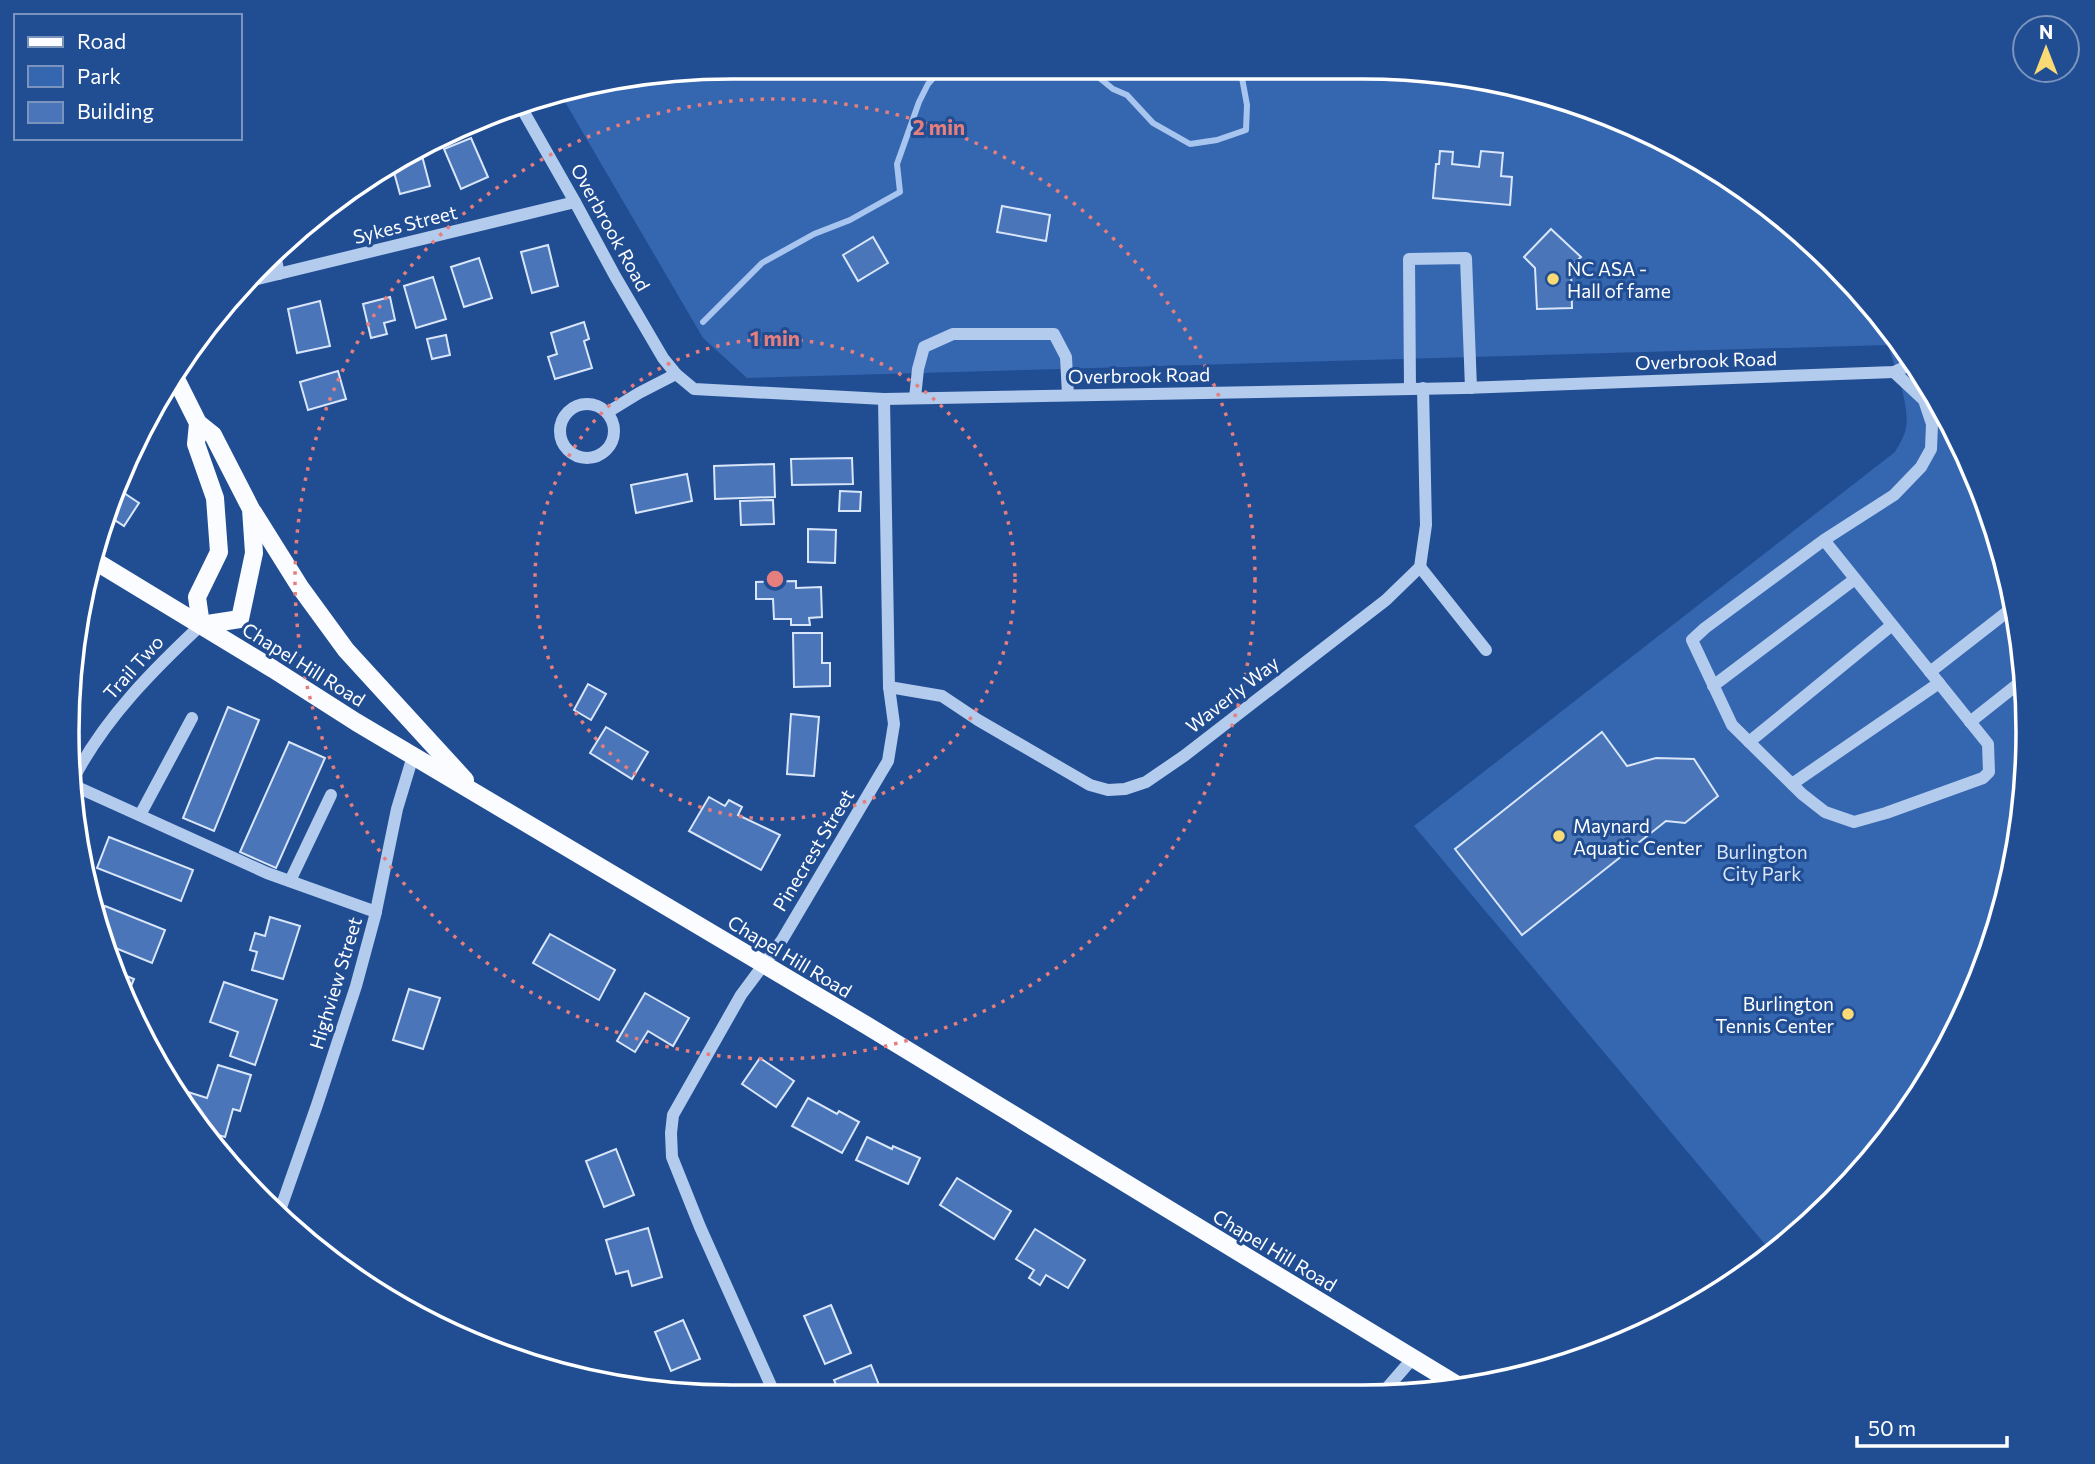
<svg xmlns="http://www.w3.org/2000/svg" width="2095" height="1464" viewBox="0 0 2095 1464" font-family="Commissioner,sans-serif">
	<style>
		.green { fill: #3566b0 }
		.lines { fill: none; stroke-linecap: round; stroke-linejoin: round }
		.stream { stroke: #a7c5ef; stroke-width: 6 }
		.building { fill: #4a76b9; stroke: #d9e6fa; stroke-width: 2 }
		.minor { stroke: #b3cbed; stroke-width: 12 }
		.major { stroke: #fafcff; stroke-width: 18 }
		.ring { fill: none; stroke: #e67e7e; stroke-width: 3.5; stroke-dasharray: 3.5 7 }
		.poi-dot { fill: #fada75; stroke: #214d93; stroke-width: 2.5 }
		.labels { text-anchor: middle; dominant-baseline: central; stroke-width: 6; stroke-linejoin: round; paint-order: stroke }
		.street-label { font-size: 19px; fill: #fff; stroke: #214d93 }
		.poi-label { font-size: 19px; fill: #fff; stroke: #214d93; text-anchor: start }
		.park-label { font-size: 19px; fill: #d9e6fa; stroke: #214d93 }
		.rim { fill: none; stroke: #fff; stroke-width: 3.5 }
		.centre { fill: #e67e7e; stroke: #214d93; stroke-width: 3.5 }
		.ring-label { font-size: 21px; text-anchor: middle; font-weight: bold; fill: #e67e7e; stroke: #214d93; stroke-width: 6; stroke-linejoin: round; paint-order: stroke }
	</style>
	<rect width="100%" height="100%" fill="#214d93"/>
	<path class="green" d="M732,67h631l129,12 203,76 139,107 83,101 61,115 38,125 12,129 -12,130 -38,125 -62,115 -83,101 -64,46 -355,-423 481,-374c3,-6 8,-13 10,-20 7,-23 -10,-64 -17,-87l-1141,33 -44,-40 -145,-248z"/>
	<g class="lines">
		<g class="stream">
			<path d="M1086,67l27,22 14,6 26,28 37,21 27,-4 29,-10 1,-25 -7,-38"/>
			<path d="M703,322l59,-59 52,-29 36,-14 50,-28 -3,-28 22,-62 9,-18 15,-17"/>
		</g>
	</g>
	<g class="building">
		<path d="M1478,78l22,4 -1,8 -22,-2z"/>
		<path d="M471,138l17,39 -27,12 -17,-40z"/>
		<path d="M1440,151l13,1 -1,12 27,3 2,-16 22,2 -2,23 11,1 -2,28 -77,-7 3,-34h3z"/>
		<path d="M421,152l9,34 -30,8 -8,-29z"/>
		<path d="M1002,206l48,9 -4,26 -49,-9z"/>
		<path d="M1551,229l30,28 -10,10 1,41 -35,1 -2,-41 -11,-11z"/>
		<path d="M873,237l15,26 -30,18 -15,-26z"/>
		<path d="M548,245l10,41 -26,7 -11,-41z"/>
		<path d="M479,258l13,40 -28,9 -13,-40z"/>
		<path d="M433,277l13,42 -30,9 -12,-42z"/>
		<path d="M390,297l5,23 -11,3 3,11 -16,4 -8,-34z"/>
		<path d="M320,301l10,45 -33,7 -9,-44z"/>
		<path d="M584,322l5,17 -5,2 8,27 -37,11 -7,-22 9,-3 -6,-21z"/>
		<path d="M446,335l4,20 -18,4 -5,-20z"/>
		<path d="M338,371l8,28 -38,11 -8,-28z"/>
		<path d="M852,458l1,26 -61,1 -1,-26z"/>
		<path d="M774,464l1,33 -60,2 -1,-33z"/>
		<path d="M687,474l5,27 -56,12 -5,-28z"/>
		<path d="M115,487l24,16 -15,23 -17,-11z"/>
		<path d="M840,491l21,1 -1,19h-21z"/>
		<path d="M773,500l1,24 -33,1 -1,-24z"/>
		<path d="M808,529l28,1 -1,33 -27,-1z"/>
		<path d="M796,581v7l25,-1 1,30 -13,1 1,7h-19v-6h-17l-1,-20h-17v-17z"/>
		<path d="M793,633h29v30h8v23l-36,1z"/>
		<path d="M588,684l18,10 -15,26 -17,-10z"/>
		<path d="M228,707l31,13 -45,111 -31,-13z"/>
		<path d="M791,714l28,3 -5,59 -27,-2z"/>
		<path d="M606,727l42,25 -16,27 -42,-26z"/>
		<path d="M1602,732l25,34 29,-8 38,1 24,37 -33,27 -19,-2 -144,114 -67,-86z"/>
		<path d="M289,742l36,16 -49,110 -36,-16z"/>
		<path d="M709,797l16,9 4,-6 13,7 -4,8 42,20 -19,35 -72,-39z"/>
		<path d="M109,837l84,33 -12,31 -84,-33z"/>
		<path d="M105,906l60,24 -13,33 -44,-18 -9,-25z"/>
		<path d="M270,917l30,9 -17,53 -31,-9 5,-18 -7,-2 5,-17 10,3z"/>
		<path d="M550,934l65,36 -16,30 -66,-37z"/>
		<path d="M117,972l17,7 -8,19z"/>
		<path d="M224,982l53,18 -22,65 -25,-9 8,-24 -28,-10z"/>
		<path d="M409,989l31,9 -17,51 -30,-9z"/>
		<path d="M645,993l44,25 -16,28 -25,-15 -13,21 -18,-11z"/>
		<path d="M760,1058l34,23 -18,26 -34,-23z"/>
		<path d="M218,1065l33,10 -11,36 -7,-2 -8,28 -14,-4 -11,-18 -14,-17 2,-6 19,6z"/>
		<path d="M808,1098l29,16 2,-3 20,11 -17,31 -50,-27z"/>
		<path d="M867,1137l25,12 1,-3 27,12 -12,26 -52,-24z"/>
		<path d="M616,1149l18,46 -30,12 -18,-46z"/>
		<path d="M957,1178l54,33 -17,28 -54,-34z"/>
		<path d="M648,1228l14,49 -30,9 -4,-15 -12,3 -10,-34z"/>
		<path d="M1035,1229l50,31 -17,28 -22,-13 -6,10 -11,-7 5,-8 -18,-11z"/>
		<path d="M831,1305l20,48 -26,11 -21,-48z"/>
		<path d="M683,1320l17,39 -29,12 -16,-39z"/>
		<path d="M871,1365l12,30 -6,2h-36l-7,-17z"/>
	</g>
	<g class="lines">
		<g class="minor">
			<path d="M521,107l54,95 40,74 48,82 13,16 18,15 190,10 580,-11 430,-16 22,-10"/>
			<path d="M275,255l4,19"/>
			<path d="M245,282l330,-80"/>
			<path d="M1410,389l-1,-130 57,-1 5,130"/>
			<path d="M915,398l3,-29 6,-22 29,-13h101l12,23 2,38"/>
			<circle cx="587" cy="431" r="27"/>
			<path d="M608,412l31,-19 37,-19"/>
			<path d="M1824,540l164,204 1,28 -6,6 -97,35 -32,9 -29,-10 -23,-18 -70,-69 -40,-85 13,-12 119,-88 70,-45 27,-28 10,-18 1,-25 -8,-24 -30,-28"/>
			<path d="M1420,567l66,83"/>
			<path d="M1930,672l86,-67"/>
			<path d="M1713,686l142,-107"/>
			<path d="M889,687l53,9 36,24 112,65 18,5 17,-1 21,-7 38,-26 202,-156 34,-33 6,-42 -3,-137"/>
			<path d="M1970,722l53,-42"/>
			<path d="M1749,742l143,-117"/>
			<path d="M76,774c31,-58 78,-105 125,-149"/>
			<path d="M1792,784l147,-101"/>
			<path d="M77,787l190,86 109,39"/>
			<path d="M140,815l52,-97"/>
			<path d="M290,881l41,-86"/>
			<path d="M278,1216l39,-111 39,-119 19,-70 22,-107 16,-53"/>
			<path d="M1380,1396l33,-38"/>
			<path d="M776,1397l-76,-170 -28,-70 -1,-24 2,-18 68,-120 41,-55 106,-179 6,-37 -5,-37 -5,-288"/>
		</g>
		<g class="major">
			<path d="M177,381l21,42 15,12 38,74 3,44 -14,66 -39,6 -4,-28 22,-45 -4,-54 -19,-54 2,-21"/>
			<path d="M253,512l47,75 46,63 119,130"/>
			<path d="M95,561l178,108 83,53 510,303 596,363"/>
		</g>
	</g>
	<g class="ring">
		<circle cx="775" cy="579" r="240"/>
		<circle cx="775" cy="579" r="480"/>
	</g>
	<g class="poi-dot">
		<circle cx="1553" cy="279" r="7"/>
		<circle cx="1559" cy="836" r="7"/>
		<circle cx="1848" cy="1014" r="7"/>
	</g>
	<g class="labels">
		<g class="street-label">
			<text transform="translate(405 224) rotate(-14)">Sykes Street</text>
			<text transform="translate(611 227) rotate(61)">Overbrook Road</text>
			<text transform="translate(1706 360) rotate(-2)">Overbrook Road</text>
			<text transform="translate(1139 375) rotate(-1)">Overbrook Road</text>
			<text transform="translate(304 664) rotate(32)">Chapel Hill Road</text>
			<text transform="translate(133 667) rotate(-48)">Trail Two</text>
			<text transform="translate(1232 694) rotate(-38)">Waverly Way</text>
			<text transform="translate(813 850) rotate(-59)">Pinecrest Street</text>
			<text transform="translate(790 956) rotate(31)">Chapel Hill Road</text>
			<text transform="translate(335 983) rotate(-73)">Highview Street</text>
			<text transform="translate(1275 1250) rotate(31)">Chapel Hill Road</text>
		</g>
		<g class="poi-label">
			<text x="1567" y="268">NC ASA -<tspan x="1567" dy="22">Hall of fame</tspan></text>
			<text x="1573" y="825">Maynard<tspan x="1573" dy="22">Aquatic Center</tspan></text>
			<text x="1834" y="1003" text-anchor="end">Burlington<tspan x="1834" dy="22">Tennis Center</tspan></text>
		</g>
		<g class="park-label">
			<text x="1762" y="851">Burlington<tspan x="1762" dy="22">City Park</tspan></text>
		</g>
	</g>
	<path d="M0 0H2095V1464H0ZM732 79H1363A653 653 0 0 1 2016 732V732A653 653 0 0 1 1363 1385H732A653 653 0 0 1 79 732V732A653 653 0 0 1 732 79Z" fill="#214d93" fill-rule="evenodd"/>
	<path class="rim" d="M732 79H1363A653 653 0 0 1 2016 732V732A653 653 0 0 1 1363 1385H732A653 653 0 0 1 79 732V732A653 653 0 0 1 732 79Z"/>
	<circle cx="775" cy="579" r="10" class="centre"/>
	<g class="ring-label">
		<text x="939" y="135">2 min</text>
		<text x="775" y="346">1 min</text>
	</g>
	<rect x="14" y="14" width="228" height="126" fill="#214d93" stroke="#7a94be" stroke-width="2"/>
	<rect x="28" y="37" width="35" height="10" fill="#fafcff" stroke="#7a94be" stroke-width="2"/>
	<text x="77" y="49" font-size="21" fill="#ffffff">Road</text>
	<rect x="28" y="66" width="35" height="21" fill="#3566b0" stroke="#7a94be" stroke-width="2"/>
	<text x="77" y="84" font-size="21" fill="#ffffff">Park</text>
	<rect x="28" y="102" width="35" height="21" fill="#4a76b9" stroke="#7a94be" stroke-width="2"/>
	<text x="77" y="119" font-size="21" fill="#ffffff">Building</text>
	<g transform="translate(2046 49)"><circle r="33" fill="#214d93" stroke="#7a94be" stroke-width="2"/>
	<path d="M0-5L12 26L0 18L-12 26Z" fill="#fada75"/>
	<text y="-10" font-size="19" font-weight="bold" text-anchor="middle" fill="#ffffff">N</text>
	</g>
	<path d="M1857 1436v10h150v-10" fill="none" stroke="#ffffff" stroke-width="3.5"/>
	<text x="1868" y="1436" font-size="21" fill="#ffffff" stroke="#214d93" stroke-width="5" paint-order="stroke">50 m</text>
</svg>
